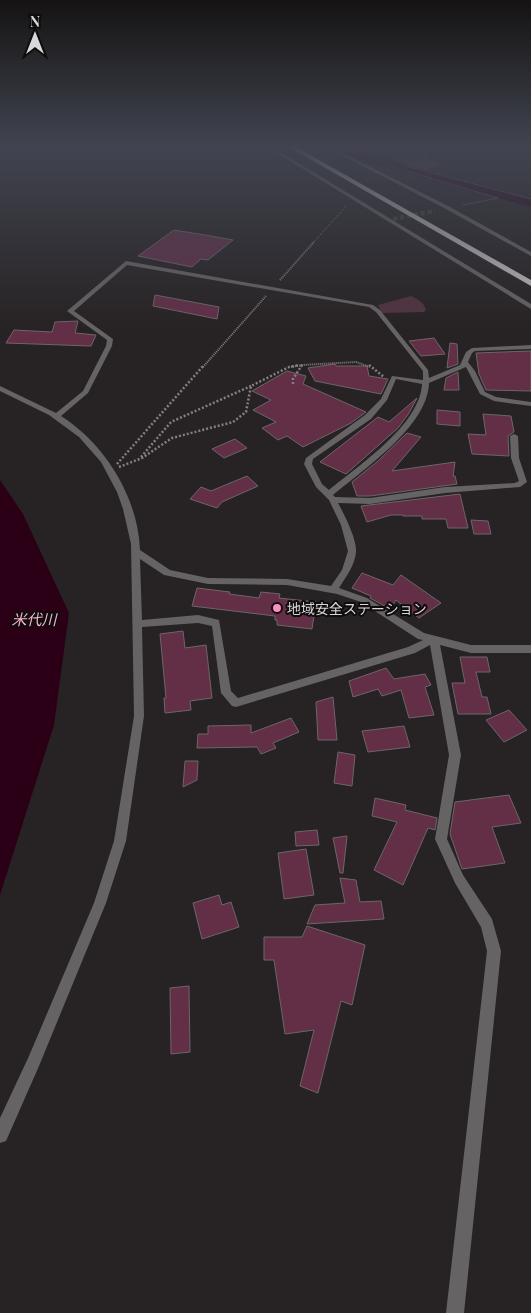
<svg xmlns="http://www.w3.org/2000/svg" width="531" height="1313" viewBox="0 0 531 1313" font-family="'Playfair Display','Noto Sans JP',serif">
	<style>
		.green { fill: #51323f }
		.water { fill: #2b0016 }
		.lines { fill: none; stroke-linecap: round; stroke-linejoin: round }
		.river { fill: #2b0016; fill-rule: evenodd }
		.building { fill: #622f47; stroke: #6c6668 }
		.street-tunnel { stroke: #423d3e; stroke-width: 4.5; stroke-dasharray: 4.5 2.5; stroke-linecap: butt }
		.path-far2 { stroke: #848081; stroke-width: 1; stroke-dasharray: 1 1; stroke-linecap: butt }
		.path-far1 { stroke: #848081; stroke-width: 2; stroke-dasharray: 1 1; stroke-linecap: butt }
		.path { stroke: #848081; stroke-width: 2.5; stroke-dasharray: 2 2; stroke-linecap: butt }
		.street { fill: #666364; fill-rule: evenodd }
		.highway { fill: #c4bec0; fill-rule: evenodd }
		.poi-dot { fill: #fd8ec0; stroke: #0e0c0d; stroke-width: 2 }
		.labels { text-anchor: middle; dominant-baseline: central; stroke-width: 4; stroke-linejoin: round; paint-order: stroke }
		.poi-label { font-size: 14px; fill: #dad7d8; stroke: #0e0c0d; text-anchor: start }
		.water-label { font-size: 15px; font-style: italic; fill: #f8b2cf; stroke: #0e0c0d }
	</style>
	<rect width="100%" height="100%" fill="#272223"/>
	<g class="green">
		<path d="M426,158l16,6 -16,7 -21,-6z"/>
		<path d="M411,296c7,4 13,6 15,14l-2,2 -42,1 -4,-8z"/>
	</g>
	<path class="water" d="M0,480l23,34 46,99 -15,112 -54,170z"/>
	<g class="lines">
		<path class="river" d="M330,147h16l45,14 140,38v8l-182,-50z"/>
	</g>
	<g class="building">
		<path d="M174,230l37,6 22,4 -25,20 -7,-1 -9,8 -54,-11z"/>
		<path d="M155,295l64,12 -2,12 -64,-13z"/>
		<path d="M55,322l23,-1 -3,12 21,2 -5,11 -85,-3 8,-13 38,2z"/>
		<path d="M434,338l11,16 -24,2 -12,-15z"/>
		<path d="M450,343l7,1 1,20 -11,4z"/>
		<path d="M531,351v40l-45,-1 -7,-16 -3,-21z"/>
		<path d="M335,364l1,2h31l2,10 19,3 -7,15 -66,-13 -7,-13z"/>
		<path d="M287,371l19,5 -3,8 63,28 -15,11 -48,24 -16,-11 -9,4 -16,-12 14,-6 -23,-12 18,-10 -19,-9z"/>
		<path d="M458,372l1,18h-15l2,-12z"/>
		<path d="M417,398l-8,15 -11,15 -52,46 -26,-12 58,-45 11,5z"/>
		<path d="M437,410l23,2v14l-23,-2z"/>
		<path d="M483,414l28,2 3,16 -6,4 1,20 -37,-2 -4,-20 18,1z"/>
		<path d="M407,433l14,4 -29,34 63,-9 -2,14h2l2,8 -87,12h-13l-5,-14 26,-21z"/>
		<path d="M235,439l12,9 -23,10 -12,-9z"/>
		<path d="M247,476l11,10 -36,16 -5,6 -27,-9 11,-12 10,4z"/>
		<path d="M460,494l8,34h-20l-2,-9h-24v-3h-19v-1h-12l-24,7 -6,-16z"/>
		<path d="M471,520l17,1 3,13h-17z"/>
		<path d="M362,573l31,12 8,-10 40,28 -22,15 -23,-18 -6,9 -20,-11 1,-2 -19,-8z"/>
		<path d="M197,588l33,4 -1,2 30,4 2,-6 19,2 -1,4 37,4 -4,27 -35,-4v-5h-2v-4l-83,-10z"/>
		<path d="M183,631l2,17 21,-3 6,53 -22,3 1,9 -26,3 -1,-15h2l-6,-64z"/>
		<path d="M460,657h27l3,15h-14l6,25h5l4,17h-33l-6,-31h13z"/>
		<path d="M386,668l8,11 31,-5 6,11 -6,2 9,28 -25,3 -8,-28 -19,6 -4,-7 -25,8 -4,-16z"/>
		<path d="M333,697l4,43h-19l-2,-38z"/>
		<path d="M509,710l18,20 -23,12 -18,-22z"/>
		<path d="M291,718l8,14 -26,11 3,5 -15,6 -4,-7 -60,1 1,-14h10v-8l43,-1v8z"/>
		<path d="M404,726l6,21 -42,5 -6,-21z"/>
		<path d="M338,752l17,3 -3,31 -18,-3z"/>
		<path d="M185,761h13l-1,19 -14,7z"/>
		<path d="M509,795l12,28 -29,4 13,36 -43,6 -12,-35 5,-32z"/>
		<path d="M375,798l31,7 -1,5 32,8 -2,12 -7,-2 -25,57 -29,-15 23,-48 -25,-6z"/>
		<path d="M317,830l2,15 -23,1 -1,-14z"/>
		<path d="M347,836l-4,37h-3l-7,-35z"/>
		<path d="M306,849l8,46 -30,4 -6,-46z"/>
		<path d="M340,878l16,2 4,22 21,-1 3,18 -77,5 8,-19 30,-2z"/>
		<path d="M219,895l3,10 9,-3 8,25 -37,12 -9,-36z"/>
		<path d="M307,926l58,19 -13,60 -11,-4 -23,92 -18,-7 14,-56 -29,4 -11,-74h-10v-23h38z"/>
		<path d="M189,986l1,66 -19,2 -1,-66z"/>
	</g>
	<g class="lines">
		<path class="street-tunnel" d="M393,219l42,-8"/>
		<g class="path-far2">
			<path d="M424,147l2,11"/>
			<path d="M389,166l109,32 -35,7"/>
			<path d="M406,166l125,33"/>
			<path d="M312,244l35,-39"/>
		</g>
		<g class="path-far1">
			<path d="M280,280l34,-38"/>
			<path d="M203,367l63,-71"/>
			<path d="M291,367l11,-2"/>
			<path d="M301,367l1,-2 54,-3 14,5"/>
		</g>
		<g class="path">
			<path d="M369,365l15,12"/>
			<path d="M293,384v-5l9,-14"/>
			<path d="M141,457l30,-35 80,-36"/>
			<path d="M117,464l87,-99"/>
			<path d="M119,467l23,-9 30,-20 61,-16 13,-10 5,-26 38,-19 10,-2"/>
		</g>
		<g class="street">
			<path d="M267,147h5l259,157v5z"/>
			<path d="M326,147h5l119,60 81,45v4l-85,-47z"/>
			<path d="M126,261l247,44 7,5 48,60 1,8 31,-13 6,-13 6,-4 59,-3v4l-56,2 -3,2 -4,9 7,9 10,21 11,5 35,5v4l-37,-5 -14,-7 -14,-27 -37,16c-1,43 -65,86 -96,112l2,2 35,1 75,-11 70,-4 4,-2 -8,-23 -1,-22 4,-2 4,2 1,22 8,24 -7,5 -75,6 -75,11 -32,-1c6,11 19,36 18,49 -1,13 -10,25 -17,36l28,10 57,35 47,12h60v8h-60l-31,-8 21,110 -14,84 16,36 29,44 9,32 -37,362h-18l41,-362 -6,-24 -26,-44 -20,-44 14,-84 -19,-110 -15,8 -179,54 -4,-1 -11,-13 -9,-67 -14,-3 -56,4 2,89 -18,125 -20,62 -67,163 -33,75 -6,2v-25l29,-62 65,-153 20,-62 20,-125 -3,-172 -8,-35 -6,-17 -16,-30 -22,-25 -30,-22 -49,-24v-5l56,27 27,-22 23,-45 1,-6 -40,-29zM127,265l242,42 7,5 47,59v9l-31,-4 -11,23 -16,16 -59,43 -2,6 12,23 13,13 12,25 7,26 -6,19 -11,16 -44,-7 -79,-1 -38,-8 -30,-20c-2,-53 -35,-106 -79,-134l27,-23 24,-47 1,-7 -39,-28zM396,379l26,5c-2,41 -63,81 -93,106l-7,-6 -10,-20 1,-5 58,-40 16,-19zM140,559l24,16 44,9 79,1 50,9 24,8 57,37 5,1 -15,7 -170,51 -7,-7 -12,-71 -21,-5 -56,5z"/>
		</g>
		<path class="highway" d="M289,147h7l235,133v6z"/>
	</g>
	<linearGradient id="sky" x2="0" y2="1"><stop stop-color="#151313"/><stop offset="0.44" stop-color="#414450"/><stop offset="1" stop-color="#414450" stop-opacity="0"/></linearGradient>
	<rect width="531" height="331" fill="url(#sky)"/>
	<circle class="poi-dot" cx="277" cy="608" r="5"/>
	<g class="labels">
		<g class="poi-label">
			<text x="287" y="608">地域安全ステーション</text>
		</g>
		<g class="water-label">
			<text x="34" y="619">米代川</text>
		</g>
	</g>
	<g transform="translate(35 35)" stroke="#0e0c0d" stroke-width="4" paint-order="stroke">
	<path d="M0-4L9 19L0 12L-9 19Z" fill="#dad7d8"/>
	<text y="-8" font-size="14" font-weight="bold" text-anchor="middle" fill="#dad7d8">N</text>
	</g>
</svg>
